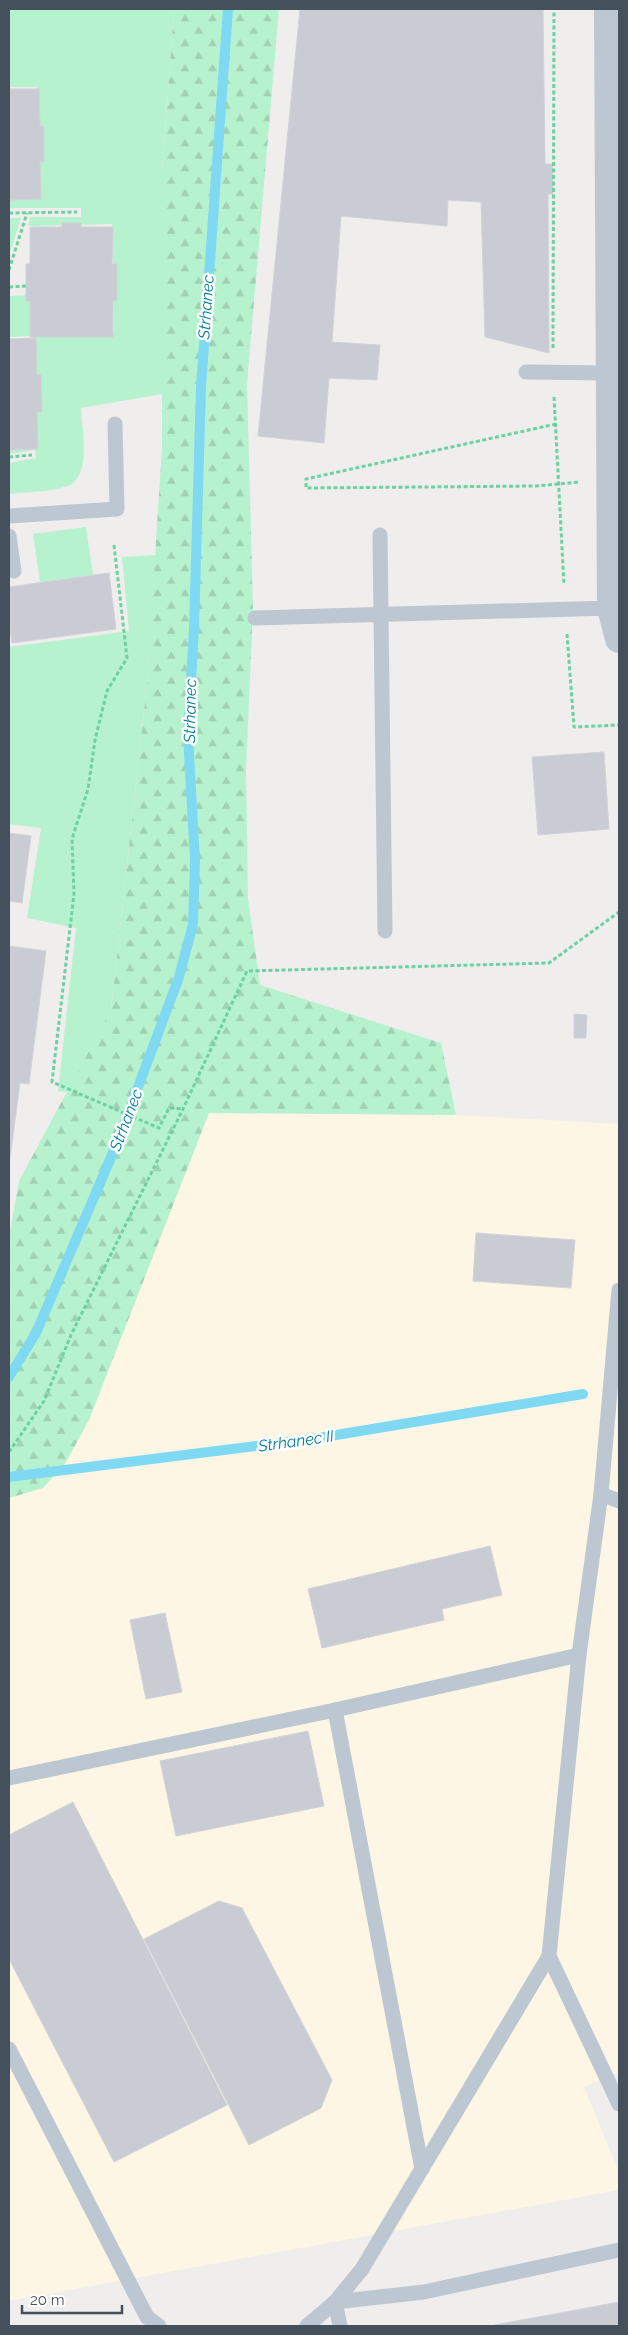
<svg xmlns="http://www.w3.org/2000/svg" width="628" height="2335" viewBox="0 0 628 2335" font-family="Raleway,sans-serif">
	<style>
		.commercial { fill: #fdf6e4 }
		.grass { fill: #b7f2ce }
		.forest { fill: url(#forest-firs) }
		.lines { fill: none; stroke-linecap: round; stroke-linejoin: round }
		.stream { stroke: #80d9f2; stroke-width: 10 }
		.building { fill: #c9ccd2; stroke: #d0d3d9 }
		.path { stroke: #6cd2a1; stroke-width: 3; stroke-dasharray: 4 2.5; stroke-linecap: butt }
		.service { stroke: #bcc7d1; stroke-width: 15 }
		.minor { stroke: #bcc7d1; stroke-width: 28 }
		.labels { text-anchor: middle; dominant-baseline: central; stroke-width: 5; stroke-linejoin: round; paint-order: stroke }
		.water-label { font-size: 16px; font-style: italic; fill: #037ea1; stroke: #fff }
	</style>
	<defs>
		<pattern id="forest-firs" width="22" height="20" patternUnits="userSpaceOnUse" patternTransform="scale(1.25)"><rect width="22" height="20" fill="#b7f2ce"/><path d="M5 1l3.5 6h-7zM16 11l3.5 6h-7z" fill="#9fd1b3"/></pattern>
	</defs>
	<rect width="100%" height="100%" fill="#f0eded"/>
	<path class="commercial" d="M209,1113l247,2 163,9v948l-35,15 35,85v18l-610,111v-803l34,-10 46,-68z"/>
	<g class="grass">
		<path d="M9,9h165l-12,165v220l-81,14c1,21 11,70 -14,78 -16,6 -41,6 -58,8v-31l27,-5 -1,-8 -26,4v-7l27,-1 -2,-111 80,-2 -2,-109 -84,2 2,-9h51v-9h-72v-11l31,-1 -3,-109h-28z"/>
		<path d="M9,218h12l-12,38z"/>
		<path d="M30,295v41l-21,1v-41z"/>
		<path d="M86,527l7,48 -53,7 -7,-48z"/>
		<path d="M156,555l-9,129 -36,326 -43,82 -10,-1 18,-163 -49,-10 14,-90 -32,-4v-177l120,-16 -7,-74z"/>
	</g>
	<path class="forest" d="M174,9h105l-32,375 6,225 -7,160 2,130 12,86 181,58 15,72 -247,-2 -120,307 -24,44 -22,24 -34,10v-261l10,-56 92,-171 36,-326 15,-237v-273z"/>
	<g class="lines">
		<g class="stream">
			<path d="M9,1377l27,-44 82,-192 61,-164 14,-53 2,-63 -7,-125 6,-108 7,-241 27,-378"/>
			<path d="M9,1477l303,-38 271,-45"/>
		</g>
	</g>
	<g class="building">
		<path d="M300,9h243l2,155h7l1,30h-5l1,159 -64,-16 -4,-135 -33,-2 -1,26 -106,-10 -9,126 48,3 -3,35 -48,-2 -5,65 -66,-7z"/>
		<path d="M9,89h30l1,37h4v36h-4l1,37 -32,1z"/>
		<path d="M62,223h19v4h32l-1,37h5v36l-4,1v36h-83v-36h-4v-37h4v-37h32z"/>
		<path d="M36,338l1,37h4l1,37h-5l1,37 -29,1v-111z"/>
		<path d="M109,573l7,56 -104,14 -3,-23v-33z"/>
		<path d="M604,752l5,77 -71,6 -6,-78z"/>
		<path d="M9,833l22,3 -9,67 -13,-2z"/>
		<path d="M9,946l37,5 -17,133 -9,-1 -11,83z"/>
		<path d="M574,1014l13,1 -1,23h-12z"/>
		<path d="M476,1233l99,7 -4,48 -98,-7z"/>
		<path d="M490,1546l12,49 -60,14 2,11 -122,28 -14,-59z"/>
		<path d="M165,1613l17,79 -36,7 -16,-79z"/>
		<path d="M308,1731l16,75 -148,30 -16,-75z"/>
		<path d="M73,1802l154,303 -113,57 -105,-203v-124z"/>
		<path d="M219,1901l23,7 90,172 -11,28 -72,37 -105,-206z"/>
		<path d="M619,2302v24h-130z"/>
	</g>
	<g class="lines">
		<g class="path">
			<path d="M9,213l68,-1"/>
			<path d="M9,270l18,-57"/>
			<path d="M9,287l17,-1"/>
			<path d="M553,348l1,-339"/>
			<path d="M554,397l10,188"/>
			<path d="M556,424l-250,55v9l230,-2 44,-4"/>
			<path d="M9,457l23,-2"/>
			<path d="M114,545l13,113 -20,33 -12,49 -7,49 -16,50 2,55 -22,188 107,46 10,-20 14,1"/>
			<path d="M567,634l7,93 45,-2"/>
			<path d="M9,1452l35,-51 27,-66 112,-226 64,-138 302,-8 70,-51"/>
		</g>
		<g class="service">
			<path d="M526,372l84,1"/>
			<path d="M9,516l108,-7 -2,-85"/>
			<path d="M380,535l5,396"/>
			<path d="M9,536l5,35"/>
			<path d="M255,618l356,-10"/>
			<path d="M601,1494l18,7"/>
			<path d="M335,1710l87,459"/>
			<path d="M9,1778l326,-68 244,-55"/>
			<path d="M549,1956l70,148"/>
			<path d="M9,2049l138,268 12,9"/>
			<path d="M307,2326l28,-24 27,-33 187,-313 30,-301 22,-161 18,-204"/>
			<path d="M340,2326l-5,-24 89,-10 195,-42"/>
		</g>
		<path class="minor" d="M608,9l3,599 8,31"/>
	</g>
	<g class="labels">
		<g class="water-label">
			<text transform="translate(206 307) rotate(-86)">Strhanec</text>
			<text transform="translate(190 711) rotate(-89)">Strhanec</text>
			<text transform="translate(126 1120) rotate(-69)">Strhanec</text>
			<text transform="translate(296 1441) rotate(-8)">Strhanec II</text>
		</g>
	</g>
	<rect width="628" height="2335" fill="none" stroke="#44505c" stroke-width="20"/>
	<path d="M22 2305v8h100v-8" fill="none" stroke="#44505c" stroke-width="2.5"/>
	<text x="30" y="2305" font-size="15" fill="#44505c" stroke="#ffffff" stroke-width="4" paint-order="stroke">20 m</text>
</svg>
